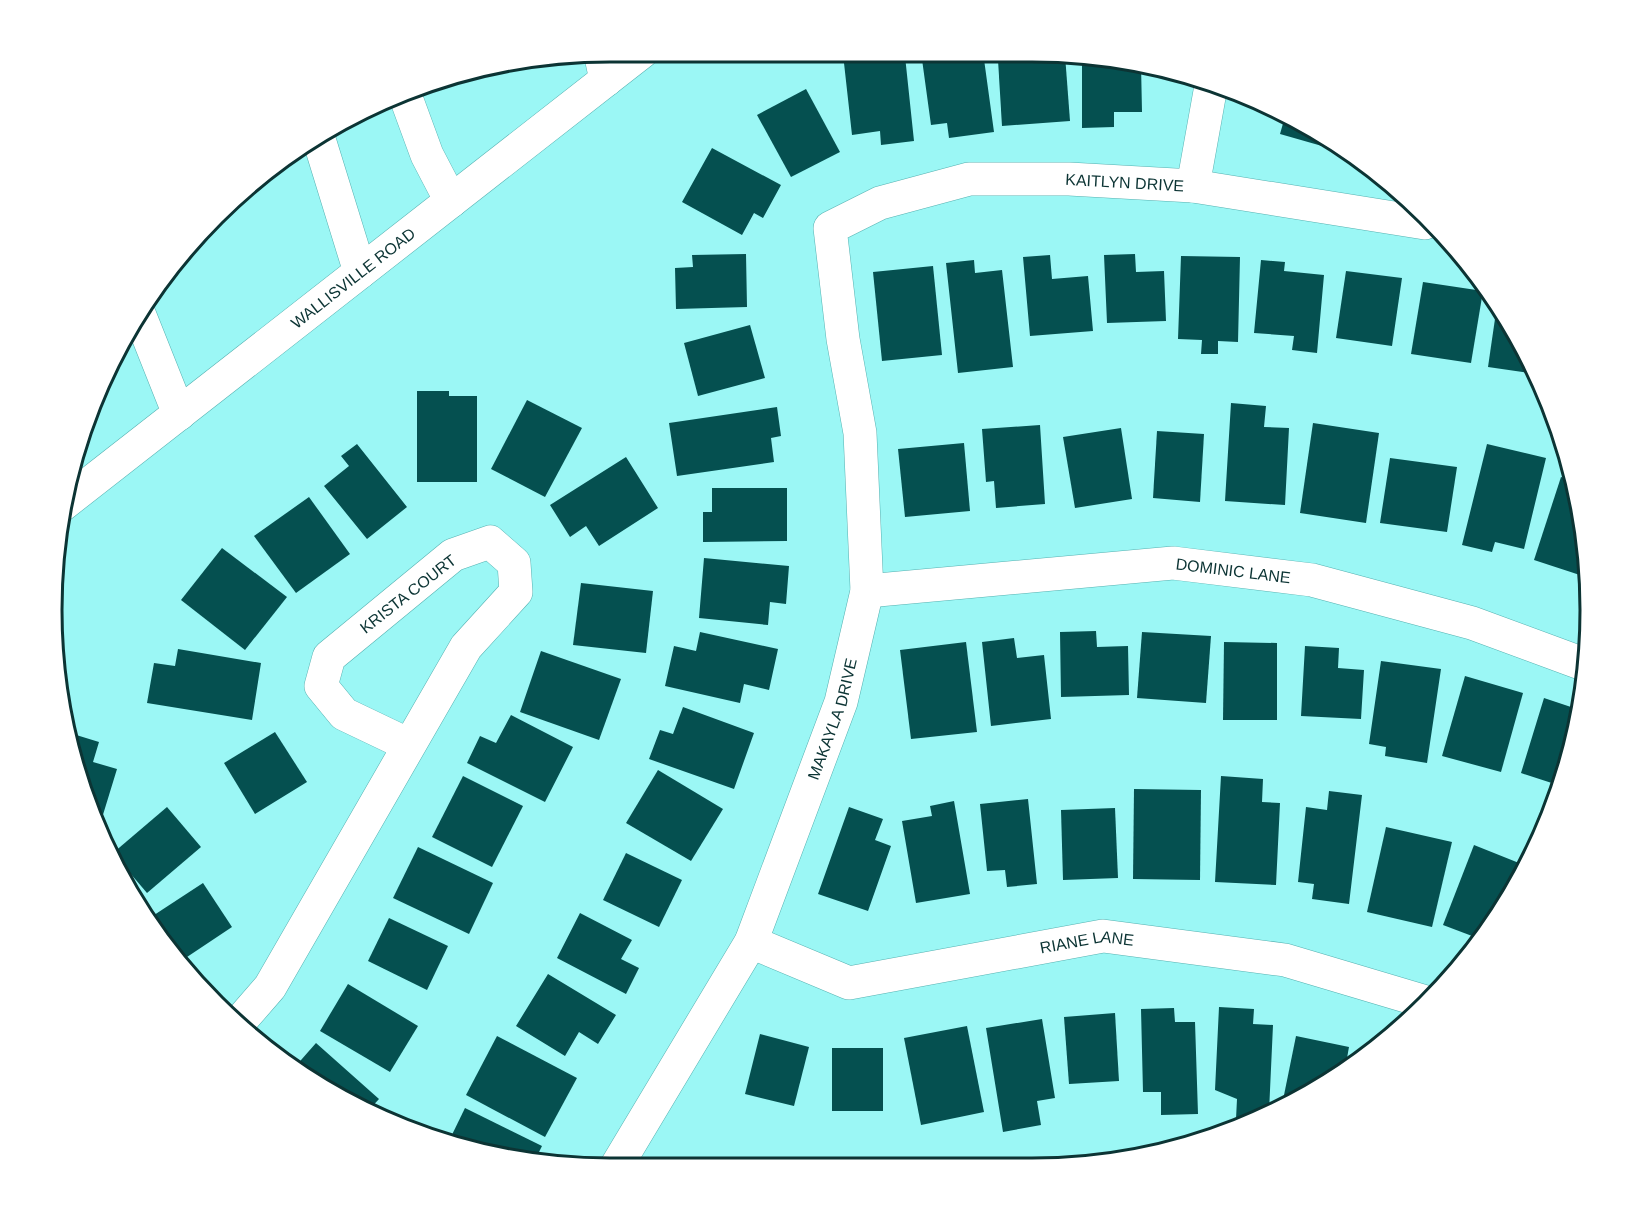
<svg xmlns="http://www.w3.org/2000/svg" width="1641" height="1220" viewBox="0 0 1641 1220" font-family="Arial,sans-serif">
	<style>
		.building { fill: #055050 }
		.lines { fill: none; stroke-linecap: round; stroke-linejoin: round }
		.minor-casing { stroke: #55b1b1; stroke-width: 34 }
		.major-casing { stroke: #55b1b1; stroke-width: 34 }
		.minor { stroke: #fff; stroke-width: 33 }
		.major { stroke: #fff; stroke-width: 33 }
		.labels { text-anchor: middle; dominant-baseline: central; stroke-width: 6; stroke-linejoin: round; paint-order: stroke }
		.street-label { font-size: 16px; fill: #0c3434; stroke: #fff }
		.rim { fill: none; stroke: #0c3434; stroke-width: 3 }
	</style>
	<rect width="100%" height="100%" fill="#9bf7f5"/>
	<g class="building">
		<path d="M921,52h62l11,80 -45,6 -2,-15 -16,2z"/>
		<path d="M1065,55l5,66 -68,5 -4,-66z"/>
		<path d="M1082,55l59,9 1,48h-28v15l-32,1z"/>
		<path d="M905,56l9,85 -33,4 -1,-14 -28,4 -8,-72z"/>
		<path d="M806,89l34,63 -49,25 -34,-62z"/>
		<path d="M1268,112l70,32 -2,6 -56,-16 4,-14 -17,-4z"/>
		<path d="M712,148l69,37 -18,33 -9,-5 -12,22 -60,-33z"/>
		<path d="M746,254l1,53 -71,2 -1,-41 18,-1 -1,-12z"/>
		<path d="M1135,254l1,18 28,-1 2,50 -59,2 -3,-68z"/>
		<path d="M1050,255l2,24 36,-3 5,55 -63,5 -7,-79z"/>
		<path d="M1181,256l59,1 -2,85 -20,-1v13h-17l1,-14 -24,-1z"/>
		<path d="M974,260l1,13 27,-3 11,97 -55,6 -12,-110z"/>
		<path d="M1261,260l24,2 -1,9 40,4 -7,78 -25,-3 2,-14 -40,-3z"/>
		<path d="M933,266l9,89 -60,6 -9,-89z"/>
		<path d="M1346,271l56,7 -10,68 -56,-8z"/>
		<path d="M1423,282l60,9 -12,72 -60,-9z"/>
		<path d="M1497,305l35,58 5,11 -49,-7z"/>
		<path d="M750,325l15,53 -67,18 -14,-53z"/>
		<path d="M417,391h32v5h28v86h-60z"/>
		<path d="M527,400l55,28 -37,69 -54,-28z"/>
		<path d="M1231,403l35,3 -2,21 25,1 -4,77 -60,-4z"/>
		<path d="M777,407l4,29 -10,2 3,24 -97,14 -8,-53z"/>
		<path d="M1313,423l66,10 -13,90 -66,-10z"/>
		<path d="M1040,425l5,79 -49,4 -2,-27 -8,1 -4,-53z"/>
		<path d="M1121,428l11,71 -57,9 -12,-71z"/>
		<path d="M1157,431l47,3 -4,68 -47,-4z"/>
		<path d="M964,443l6,68 -65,6 -7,-68z"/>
		<path d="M357,444l50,63 -40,32 -43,-53 25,-20 -8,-10z"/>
		<path d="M1487,444l59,14 -22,91 -29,-7 -3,10 -30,-7z"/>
		<path d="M626,457l32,51 -59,38 -13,-20 -16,11 -20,-32z"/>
		<path d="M1390,458l67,9 -10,65 -67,-9z"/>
		<path d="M1561,477l13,4 15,97 -55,-18z"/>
		<path d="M712,488h75v53l-84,1v-30h9z"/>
		<path d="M309,497l41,57 -54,39 -42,-57z"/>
		<path d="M222,548l65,49 -42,53 -64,-50z"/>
		<path d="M704,558l85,8 -3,38 -16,-2 -2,23 -69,-7z"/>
		<path d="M581,583l72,8 -7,62 -73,-8z"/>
		<path d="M1096,631l1,16 31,-1 1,49 -68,2 -1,-65z"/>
		<path d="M700,632l78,17 -9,41 -25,-6 -4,19 -75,-17 9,-40 22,5z"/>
		<path d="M1142,632l69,4 -5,67 -69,-5z"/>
		<path d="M1014,638l3,20 27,-3 7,64 -60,7 -9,-84z"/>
		<path d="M966,642l11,90 -66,7 -11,-89z"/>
		<path d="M1224,642l53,1v77h-54z"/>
		<path d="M1305,646l34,2 -1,20 26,2 -3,49 -60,-3z"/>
		<path d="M178,649l83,14 -9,57 -105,-17 7,-40 21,3z"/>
		<path d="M541,651l80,28 -22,61 -79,-28z"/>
		<path d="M1381,661l60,8 -14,94 -42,-7 1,-9 -17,-3z"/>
		<path d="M1465,676l58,17 -22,79 -59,-16z"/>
		<path d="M1544,698l33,11 -8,24 4,1 -12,52 -40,-13z"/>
		<path d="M683,707l71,26 -20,56 -85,-30 11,-29 13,4z"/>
		<path d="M511,715l62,32 -28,55 -78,-39 13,-27 16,7z"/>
		<path d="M275,732l32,50 -52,32 -31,-51z"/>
		<path d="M73,734l26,8 -6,20 24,7 -19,62 -5,-7z"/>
		<path d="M658,770l65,39 -32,52 -65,-38z"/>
		<path d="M463,776l60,30 -31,61 -60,-30z"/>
		<path d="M1221,776l42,3 -1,23 18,1 -4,82 -61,-3z"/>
		<path d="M1134,789l67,1 -1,90 -67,-1z"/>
		<path d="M1329,791l33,4 -13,109 -37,-5 2,-15 -16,-2 8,-75 21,3z"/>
		<path d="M1028,799l9,85 -30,3 -2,-17 -18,1 -7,-67z"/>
		<path d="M954,801l16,93 -54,9 -14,-82 30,-5 -2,-10z"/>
		<path d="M167,807l34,40 -54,46 -34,-40z"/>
		<path d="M849,807l34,12 -8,21 16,6 -23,65 -50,-17z"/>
		<path d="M1115,808l3,70 -55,2 -2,-70z"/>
		<path d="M1386,827l66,15 -20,85 -65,-15z"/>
		<path d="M1474,845l50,20 -10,27 -34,47 -37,-14z"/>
		<path d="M418,847l75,36 -24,51 -76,-36z"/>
		<path d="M626,853l56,27 -23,47 -56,-27z"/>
		<path d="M203,883l29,44 -54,36 -12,-13 -18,-31z"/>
		<path d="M580,913l52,27 -11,19 18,9 -13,26 -69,-36z"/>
		<path d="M389,918l59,28 -21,44 -59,-29z"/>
		<path d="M548,974l68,41 -18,29 -19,-12 -14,24 -49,-30z"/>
		<path d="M348,984l70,42 -28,46 -70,-41z"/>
		<path d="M1219,1007l35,2 -1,15 20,1 -4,87 -13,8 -20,-1 1,-20 -22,-9z"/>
		<path d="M1174,1008l1,14h20l3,92 -37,1v-23h-18l-2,-83z"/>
		<path d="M1115,1013l4,68 -50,3 -5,-67z"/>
		<path d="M1042,1019l13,79 -18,3 4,24 -38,7 -17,-104z"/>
		<path d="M967,1026l17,86 -63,13 -17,-87z"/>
		<path d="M760,1034l49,13 -15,59 -49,-12z"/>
		<path d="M497,1036l80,42 -32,59 -79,-42z"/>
		<path d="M1296,1036l53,11 -4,22 -63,36z"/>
		<path d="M316,1043l63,56 -11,12 -37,-17 -37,-26z"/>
		<rect x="832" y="1048" width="51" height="63"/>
		<path d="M465,1108l77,38 -7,14 -87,-17z"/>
	</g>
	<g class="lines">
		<defs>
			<g id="minor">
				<path d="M600,52l6,28"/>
				<path d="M405,95l22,60 24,46"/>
				<path d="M318,136l42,136"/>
				<path d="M1193,186l18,-100"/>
				<path d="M140,316l39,98"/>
				<path id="s1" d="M867,591l306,-28 139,17 160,43 114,42"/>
				<path id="s2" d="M751,942l98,41 254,-47 182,24 141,42"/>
				<path d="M237,1025l33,-38 196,-340 50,-55 -2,-29 -24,-21 -37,13 -124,102 -8,29 23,28 65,31"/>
				<path id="s3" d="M616,1167l135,-225 90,-240 26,-111 -7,-158 -17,-94 -13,-111 50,-25 89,-24h100l124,7 232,37"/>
			</g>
			<g id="major">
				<path id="s4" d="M62,505l581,-454"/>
			</g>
		</defs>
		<use href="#minor" class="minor-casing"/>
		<use href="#major" class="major-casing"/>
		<use href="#minor" class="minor"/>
		<use href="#major" class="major"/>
	</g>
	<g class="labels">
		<g class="street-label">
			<text stroke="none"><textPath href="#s3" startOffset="1302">KAITLYN DRIVE</textPath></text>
			<text stroke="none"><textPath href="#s4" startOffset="369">WALLISVILLE ROAD</textPath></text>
			<text stroke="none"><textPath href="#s1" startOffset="368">DOMINIC LANE</textPath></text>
			<text transform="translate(408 594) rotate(-38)">KRISTA COURT</text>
			<text stroke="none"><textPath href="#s3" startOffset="500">MAKAYLA DRIVE</textPath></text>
			<text stroke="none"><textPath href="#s2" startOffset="348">RIANE LANE</textPath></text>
		</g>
	</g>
	<path d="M0 0H1641V1220H0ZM610 62H1032A548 548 0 0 1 1580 610V610A548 548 0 0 1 1032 1158H610A548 548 0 0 1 62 610V610A548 548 0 0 1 610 62Z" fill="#fff" fill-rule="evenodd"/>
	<path class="rim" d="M610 62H1032A548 548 0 0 1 1580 610V610A548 548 0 0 1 1032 1158H610A548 548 0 0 1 62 610V610A548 548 0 0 1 610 62Z"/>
</svg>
